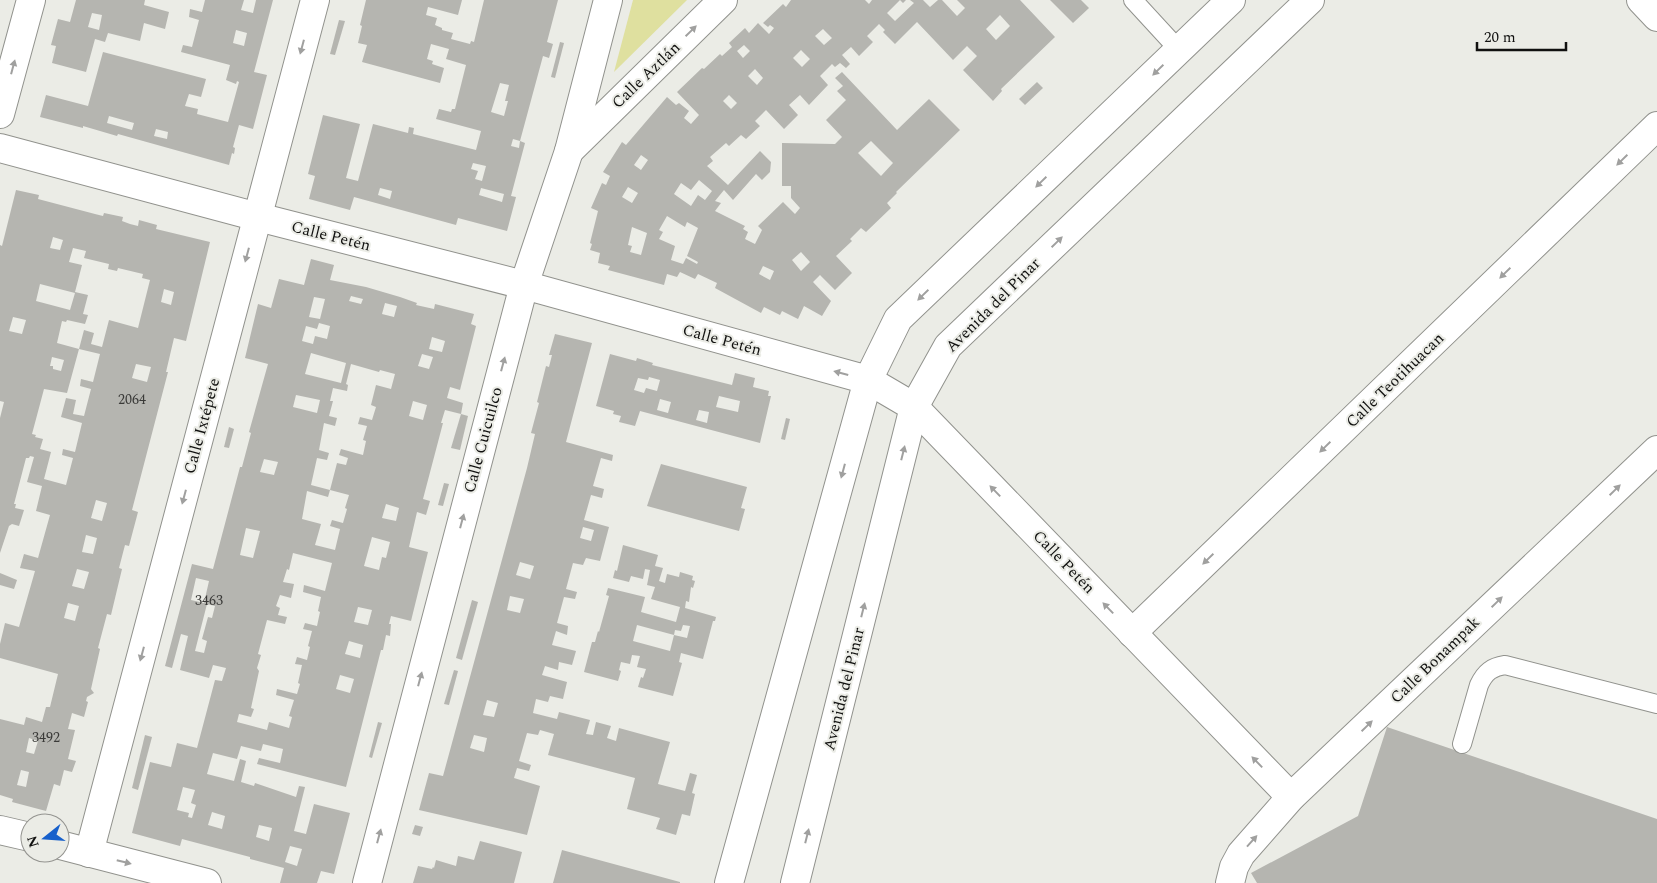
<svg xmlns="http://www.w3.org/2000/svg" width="1657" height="883" viewBox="0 0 1657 883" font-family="Spectral,serif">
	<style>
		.green { fill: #dfe09f }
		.building { fill: #b5b5b0; fill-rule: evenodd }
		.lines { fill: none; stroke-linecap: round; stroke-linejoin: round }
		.service-casing { stroke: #91928d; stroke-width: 20 }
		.minor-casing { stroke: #91928d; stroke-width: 30 }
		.service { stroke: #fff; stroke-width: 18 }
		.minor { stroke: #fff; stroke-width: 28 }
		.oneway { fill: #a0a09f }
		.labels { text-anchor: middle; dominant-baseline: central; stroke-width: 4; stroke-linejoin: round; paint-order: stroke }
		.number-label { font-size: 14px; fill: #3a3a38 }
		.street-label { font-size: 16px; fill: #111110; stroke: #ebece6 }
	</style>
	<rect width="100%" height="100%" fill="#ebece6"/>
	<path class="green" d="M633,0h54l-73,72z"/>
	<g class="building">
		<path d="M76,0h69l-1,5 25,7 -4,17 -21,-6 -4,18 -32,-8 -3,9 -10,-3 -9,33 -34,-9 4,-17 -5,-1 7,-26 12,3zM92,13l10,2 -3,15 -11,-3z"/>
		<path d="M205,0h39l-3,10 12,3 3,-13h17l-19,72 13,3 -14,54 -14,-4 -6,22 2,1 -1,6 -2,-1 -3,12 -111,-31 -1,2 -34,-10v2l-43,-11 6,-22 42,11 15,-54 103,27 -5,18 -12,-3 -4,12 13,3 -1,5 31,8 11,-40 -2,-1 -1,3 -10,-4 4,-15 -49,-13 2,-7 9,2 7,-27 -10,-3 1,-8 12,3zM236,30l11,3 -3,13 -11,-3zM109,116l25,7 -2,7 -25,-7zM156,129l12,3 -1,7 -13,-3z"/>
		<path d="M366,0h96l-4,15 -30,-8 -2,8 11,3 -2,7 7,3v2l11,3 -2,6 19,5 1,-3 3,1 10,-42h74l-11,42 6,2 -4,14 -6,-2 -23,85 -7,-2 -2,7 8,2 1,-7 5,2 -14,53 5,1 -9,34 -49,-13 -2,7 -102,-28 -4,13 -41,-11 6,-23 -7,-2 15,-59 37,9 -14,54 12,3 15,-57 35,9 1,-6 5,1 -1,6 63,16 5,-19 -45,-12 3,-10 12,3 1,-3h3l11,-44 -20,-6 3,-10 -18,-5 -4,15 6,2 -1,3 12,4 -4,15 -78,-21 5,-17 -9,-2 4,-17 -2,-1zM500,83l9,2 -4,16h3l-4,15 -13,-4zM473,163l13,3 -4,15 -7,-2 3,-8 -7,-2zM380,188l12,3 -2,8 -12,-4zM481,188l23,6 -2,8 -23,-7z"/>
		<path d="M791,0h74l4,4 3,-4h34l-3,3 -3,-3 -13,13 8,8 19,-18 -4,-3h13l7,7 8,-7h4l15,16 8,-8 -8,-8h63l35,37 -54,52 1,2 -9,10 -30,-31 14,-14 -10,-10 -14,14 -36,-38 -22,22 -12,-12 2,-2 -6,-6 -12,12 6,6 -14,14 -8,-9 -9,8 8,9 -4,4 -6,-5 -5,4 -3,-3 -12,12 8,9 -19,20 -9,-10 -11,10 9,10 -14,14 -18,-19 -11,11 5,5 -14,13 -5,-4 -12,11 -3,-3 -16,14 3,4 -6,5 21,19 32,-34 11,11 -1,10 -8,8 -6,-6 -23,26 -9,-10 -9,11 6,2 -6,8 30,15 -2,3 5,3 -3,7 10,5 7,-14 -4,-4 25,-24 12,12 5,-6 -9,-10v-12h-9v-43l53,1 7,-7 -16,-17 20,-20 -9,-9 6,-5 -8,-8 7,-6 55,58 32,-31 31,31 -64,62 1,1 -10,10 4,5 -25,24 -5,-4 -11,11 2,2 -16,15 16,17 -17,17 -15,-15 -7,7 18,19 -9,15 -18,-10 -6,13 -16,-8 -2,4 -16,-8 -3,6 -46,-25 2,-5 -19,-9 -3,5 -15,-7 -3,5 -10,-3 -3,11 -56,-15 2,-4 -12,-3 2,-10 -10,-3 2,-6 -2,-1 8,-32 -7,-3 11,-25 4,2 4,-9 -7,-4 19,-30 4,3 41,-48 9,8 3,-2 10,8 -5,7 7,6 8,-9 -22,-23 25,-24 2,1 16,-15 2,2 10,-9 -3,-4 16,-15 4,5 9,-10 11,11 5,-6 -4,-3 -2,2 -5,-4 20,-19 3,3zM1000,15l10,11 -14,14 -10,-11zM823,29l9,9 -8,7 -9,-9zM744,45l6,6 -7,7 -6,-7zM801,50l9,9 -8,8 -9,-9zM755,69l8,9 -6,7 -9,-9zM729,95l8,8 -6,6 -8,-8zM871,141l22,22 -12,13 -23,-23zM641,155l7,5 -7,10 -7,-5zM699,180l13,11 -7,9 -7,-5 -7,11 -17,-12 7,-11 10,7zM628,187l10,6 -6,10 -10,-6zM667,216l18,11 2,-5 11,6 -11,28 11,6 -1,2 -11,-6 -3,6 -12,-4 4,-14 -16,-7 4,-7 -4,-2zM632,227l15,6 -6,22 -11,-3 2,-6 -4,-1zM801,252l9,10 -9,9 -9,-11zM763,266l11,5 -4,9 -11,-6z"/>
		<path d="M1050,0h31l8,8 -16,15z"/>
		<path d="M339,20l6,1 -10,34 -5,-1z"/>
		<path d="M560,42l4,1 -9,35 -4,-1z"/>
		<path d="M1037,82l6,6 -18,17 -6,-6z"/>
		<path d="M16,190l23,5 -1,4 57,15 8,2 1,-3 19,4 -1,4 8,3 8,2 1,-6 18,5 -1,4 54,13 -24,99 -12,-3 -8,34h2l-36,138 6,2 -9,34 -4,-1 -6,23 3,1 -11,46 -4,-1 -9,34 2,1 -9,40 3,4 -7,4 -1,4 2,1 -4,15 -12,-4 -4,16 7,1 -7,29 8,2 -4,11 -8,-2 -4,16 -6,-2 -8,27 -34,-9 1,-3 -13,-4v-76l24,6 2,-8 16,5 4,-15h4l8,-33 -58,-16v-14l5,-21 14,4 16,-56 -15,-3 4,-14 14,4 12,-43 -14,-4 6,-25 -15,-4 7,-25 -4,-1 -1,2h-3l-12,46h2l-1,4 9,2 -5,16 -7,-2 -3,2 -9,27v-135l4,-16 -4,-1v-156l2,1zM53,237l10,3 -3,10 -10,-2zM73,248l13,3 -2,7 25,6 -1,5 9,2 1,-3 25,6 -1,4 8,2 -12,48 -29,-8 -7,27 -11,-3 3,-11 -10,-3 -5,19 21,5 -7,28 -12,-3 -1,7 11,3 -7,27 -11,-2 3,-14 -10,-2 -5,19 21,6 -7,29 -12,-3 -1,6 11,3 -7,27 -22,-6 7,-27 -11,-3 3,-10 -8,-2 1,-2 -4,-1 12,-45 23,4 12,-44 -22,-6 5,-22 4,1 1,-2 18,4 3,-9 -5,-1 5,-19 -13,-3 7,-27 -13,-3zM40,284l35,9 -5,17 -34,-9zM164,289l10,3 -3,13 -10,-3zM13,317l13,3 -4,14 -13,-3zM52,357l12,3 -3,11 -8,-2v-3h-3zM136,364l15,3 -4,15 -15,-4zM96,500l11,3 -5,18 -11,-3zM86,535l11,3 -4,16 -11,-2zM77,569l12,3 -5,17 -12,-3zM68,603l11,3 -4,15 -11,-3zM29,738l9,3 -4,13 -8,-2zM21,770l8,2 -3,15 -9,-2z"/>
		<path d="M311,259l23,6 -4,15 36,7 34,10 17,6 -1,2 18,4 1,-5 39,10 -3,10 5,2 -16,64 -10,-3 -3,11 16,5 -2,11 -16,-4 -4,13h2l-20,76 7,2 -4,14 -9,-3 -8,35 19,5 -17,69 -20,-5 -2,8h2l-1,12 -4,-1 -3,15h-2l-35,137 -89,-23 2,-6 21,5 3,-14 -20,-5 -2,7 -20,-5 -4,13 -24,-6 -6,21 27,7 6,-22 6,2 -5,21 13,4 1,-3 41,14 3,-11 6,1 -11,44 12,3 8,-30 36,9 -16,61 -13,-3 -4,12h-37l4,-15 -34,-9v-2l-68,-18 -2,7 -48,-13 18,-71 21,5 6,-24 20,5 18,-68 7,1 4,-13 -13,-3 -4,13 -29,-8 8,-34 -7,-2 -9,34 -7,-2 27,-102 21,5 27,-102h2l9,-34 -2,-1 19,-68 -23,-6 13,-54 13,4 8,-29 25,6zM351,296l12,3 -2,5 -12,-3zM314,297l11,2 -5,20 -11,-2zM385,303l12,3 -3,11 -12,-3zM319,323l11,3 -3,13 -12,-3 -2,8 -11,-3 4,-15 11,3zM432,337l13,4 -3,11 -13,-3zM311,353l35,10 -5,20 -36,-9zM422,354l11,3 -4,12 -11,-3zM351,364l28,8 1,-2 15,4 -4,15 -15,-4 -5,20 5,2 -4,13 -12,-3 -2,7 9,2 -4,14 3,1 -3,14 -22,-6 -2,6 9,3 -2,7 -9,-2 -7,27 19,5 -4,13 2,1 -4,14 -11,-3 -2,6 10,3 -5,21 -20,-5 6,-21 -19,-5 5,-28 21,6 2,-7 -19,-5 6,-27 10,2 2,-7 -10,-3 5,-27 11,3 2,-8 -8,-2 4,-15h-3l3,-13 14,3 1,-6 -2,-1zM296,395l24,5 -3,13 -24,-6zM413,401l14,4 -4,15 -14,-4zM264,459l14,3 -4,13 -14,-3zM386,504l13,4 -3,13 -14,-3zM246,528l14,3 -7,27 -13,-3zM372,537l18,5 -4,16 -4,-1 -3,13 -15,-4zM293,553l39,10 -7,28 -21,-6 -1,7 18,5 -3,14 2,1 -3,14 -12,-3 -2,6 9,2 -4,15 2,1 -3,13 -10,-3 -2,7 7,1 -4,18 2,1 -3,10 -20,-5 -1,6 18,5 -5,16 3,1 -3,11 -20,-6 -2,8 -30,-8 2,-8 12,3 3,-8 -3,-1 8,-37 -2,-3 4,-13 -3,-1 9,-34 18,4 2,-7 -9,-2 2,-7 -4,-2 4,-11 11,3 3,-14 -11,-2 4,-13 2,1zM196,578l13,3 -5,22 -13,-3zM207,604l8,2 -3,12 -4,-1 -6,22 5,2 -3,12 -9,-2zM358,607l14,3 -4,15 -14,-3zM349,641l14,4 -3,13 -15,-4zM340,675l14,4 -4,14 -14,-4zM183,787l12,3 -4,13 5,2 -4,13 -4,-1 1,-4 -12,-3zM212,812l13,4 -3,13 -14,-4zM259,825l13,3 -3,13 -13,-4zM290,846l12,3 -5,17 -12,-4z"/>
		<path d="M555,334l37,9 -26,99 47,13 -1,6 -11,-3 -8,28 11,3 -2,9 -11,-3 -7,25 25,7 -9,34 -14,-3 -3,7 -10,-2 -7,26 11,3 -2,7 -11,-2 -7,26 11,3 -1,9 -11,-4 -4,14 24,6 -4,14 -13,-3 -1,8 -13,-4 -3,9 25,7 -4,17 -13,-3 -2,6 -12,-3 -3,14 24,6 2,-7 31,8 -4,14 7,1 3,-13 15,4 -4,12 9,3 3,-13 51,14 -12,42 27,7 5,-18 7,2 -5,18 3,1 -5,22 -8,-2 -6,21 -20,-6 4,-11 -33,-9 8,-31 -87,-23 6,-21 -14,-4 -2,5 -11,-2 -8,28 12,4 -2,6 -12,-3 -3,10 26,8 -13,49 -108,-25 10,-37 14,3 84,-308 8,-34 -4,-1 8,-30 -2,-1 9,-36 3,1 3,-12h-3zM583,527l11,3 -3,11 -11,-3zM520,562l14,4 -4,13 -14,-4zM510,596l14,3 -4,14 -13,-3zM487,700l11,3 -4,14 -11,-2zM474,735l13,3 -3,14 -14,-4z"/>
		<path d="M610,354l26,7 1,-3 16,5 -1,2 80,20 3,-12 20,5 -2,9 16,4 -1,5h3l-11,47 -120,-32 -5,15 -16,-4 2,-6 -8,-2 1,-3 -18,-5zM649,377l11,3 -3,11 -11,-3 -2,5 -10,-3 4,-12 10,2zM719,396l21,5 -2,11 -22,-5zM660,399l11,3 -3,11 -11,-3zM699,410l10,2 -2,11 -11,-3z"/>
		<path d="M461,414l7,2 -8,34 -9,-2z"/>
		<path d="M786,418l4,1 -5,21 -4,-1z"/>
		<path d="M229,427l5,2 -5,19 -5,-1z"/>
		<path d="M661,464l86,23 -6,21 4,1 -6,22 -92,-25z"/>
		<path d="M444,483l5,1 -6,22 -5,-1z"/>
		<path d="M623,545l35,10 -3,11 8,2 -4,13 6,2 2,-9 12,3 1,-5 13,4 -1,4 3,1 -2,7 -2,-1 -2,15 -3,-1 -1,7 31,9 -1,4h-2l-10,38 -22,-6 -2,9 3,1 -9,33 -35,-9 3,-10 2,1 3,-9 -9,-2 3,-11 -8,-1 -2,9 -9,-2 -2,8 2,1 -3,10 -34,-9 8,-30h3l3,-11 1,1 10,-36 -3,-1 2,-7 37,9 -4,15 35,10 4,-15 -29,-8 4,-12 -8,-2 3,-15 -5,-1 -2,10 -12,-3 -2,6 -16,-4 2,-8 2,1zM637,625l37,10 1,-5 6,1 2,-6 7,1 -3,12 -13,-3 -4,16 -37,-10z"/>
		<path d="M0,573l17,7 -3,9 -14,-4z"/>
		<path d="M472,600l6,2 -16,58 -6,-2z"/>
		<path d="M454,670l4,1 -9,34 -5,-1z"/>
		<path d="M378,722l4,1 -10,35 -3,-1z"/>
		<path d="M1387,727l270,92v64h-400l-6,-10 107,-57z"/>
		<path d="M145,735l7,2 -14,53 -6,-2z"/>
		<path d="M415,825l8,2 -3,9 -8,-2z"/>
		<path d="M480,841l42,11 -8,31h-101l5,-17 14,3 1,-2 1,1 2,-8 20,6 2,-10 16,4z"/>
		<path d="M562,850l118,32v1h-127z"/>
	</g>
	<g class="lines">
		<defs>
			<g id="service">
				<path d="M1133,0l46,50"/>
				<path d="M1462,744l17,-59c6,-13 13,-18 26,-20l152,39"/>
			</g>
			<g id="minor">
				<path d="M1641,0l16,17"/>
				<path d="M0,114l31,-114"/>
				<path d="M0,148l258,69 266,68 344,95 46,27 377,390"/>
				<path d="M569,151l154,-151"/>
				<path d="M1132,633l525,-507"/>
				<path d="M0,830l30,7"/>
				<path d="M60,845l147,38"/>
				<path d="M89,853l226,-853"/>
				<path d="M367,883l157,-598 45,-134 39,-151"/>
				<path d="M729,883l139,-503 30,-61 333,-319"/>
				<path d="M795,883l119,-476 34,-61 362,-346"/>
				<path d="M1230,883l4,-16 7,-13 50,-57 366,-347"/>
			</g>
		</defs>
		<use href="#service" class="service-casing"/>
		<use href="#minor" class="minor-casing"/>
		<use href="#service" class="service"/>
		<use href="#minor" class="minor"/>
	</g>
	<defs><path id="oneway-solid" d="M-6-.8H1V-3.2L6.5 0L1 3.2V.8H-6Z" transform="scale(1.25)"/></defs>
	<g class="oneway">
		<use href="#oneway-solid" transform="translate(691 31) rotate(-44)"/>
		<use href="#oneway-solid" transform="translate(302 47) rotate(105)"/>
		<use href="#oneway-solid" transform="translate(13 67) rotate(-75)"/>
		<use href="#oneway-solid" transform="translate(1158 70) rotate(136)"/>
		<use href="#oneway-solid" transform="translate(1622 160) rotate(136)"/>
		<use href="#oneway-solid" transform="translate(1041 182) rotate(136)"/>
		<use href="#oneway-solid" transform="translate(1057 242) rotate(-44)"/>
		<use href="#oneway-solid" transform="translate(247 255) rotate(105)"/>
		<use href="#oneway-solid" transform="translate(1505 273) rotate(136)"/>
		<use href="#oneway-solid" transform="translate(923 295) rotate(136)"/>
		<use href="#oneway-solid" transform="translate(503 364) rotate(-75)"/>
		<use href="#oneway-solid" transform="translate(841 373) rotate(-165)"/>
		<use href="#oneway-solid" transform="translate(1325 447) rotate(136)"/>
		<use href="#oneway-solid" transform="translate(903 453) rotate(-76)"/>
		<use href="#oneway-solid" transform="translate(843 471) rotate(105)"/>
		<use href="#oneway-solid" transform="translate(1615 490) rotate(-44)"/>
		<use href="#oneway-solid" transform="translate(995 491) rotate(-134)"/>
		<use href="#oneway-solid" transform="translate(184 497) rotate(105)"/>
		<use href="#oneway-solid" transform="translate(462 521) rotate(-75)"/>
		<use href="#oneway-solid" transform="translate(1208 559) rotate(136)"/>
		<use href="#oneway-solid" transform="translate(1497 602) rotate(-44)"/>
		<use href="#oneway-solid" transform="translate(1108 608) rotate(-134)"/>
		<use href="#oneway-solid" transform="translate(863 610) rotate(-76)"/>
		<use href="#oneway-solid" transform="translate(142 654) rotate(105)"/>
		<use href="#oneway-solid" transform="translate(420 679) rotate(-75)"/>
		<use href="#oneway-solid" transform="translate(1367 726) rotate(-44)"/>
		<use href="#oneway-solid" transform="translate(1257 762) rotate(-134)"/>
		<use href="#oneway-solid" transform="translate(379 836) rotate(-75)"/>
		<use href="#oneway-solid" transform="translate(807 836) rotate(-76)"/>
		<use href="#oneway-solid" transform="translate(1252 841) rotate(-48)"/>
		<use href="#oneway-solid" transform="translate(124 862) rotate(14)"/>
	</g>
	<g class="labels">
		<g class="number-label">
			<text x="132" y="399">2064</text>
			<text x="209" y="600">3463</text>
			<text x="46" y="737">3492</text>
		</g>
		<g class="street-label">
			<text transform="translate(646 75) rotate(-44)">Calle Aztlán</text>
			<text transform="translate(331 236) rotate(14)">Calle Petén</text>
			<text transform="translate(993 305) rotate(-45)">Avenida del Pinar</text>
			<text transform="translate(722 340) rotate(15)">Calle Petén</text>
			<text transform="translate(1395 380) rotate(-44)">Calle Teotihuacan</text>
			<text transform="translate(202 426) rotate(-75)">Calle Ixtépete</text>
			<text transform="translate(483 440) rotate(-75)">Calle Cuicuilco</text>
			<text transform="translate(1064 562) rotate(46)">Calle Petén</text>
			<text transform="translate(1435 660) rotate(-44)">Calle Bonampak</text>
			<text transform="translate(844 689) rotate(-76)">Avenida del Pinar</text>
		</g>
	</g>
	<g transform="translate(45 838) rotate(253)"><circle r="24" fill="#ebece6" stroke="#949490"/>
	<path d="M0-4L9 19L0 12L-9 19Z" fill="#1760cb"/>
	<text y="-8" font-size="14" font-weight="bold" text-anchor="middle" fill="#111110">N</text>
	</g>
	<path d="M1477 42v8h89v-8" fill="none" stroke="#111110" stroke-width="2.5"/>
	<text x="1484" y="42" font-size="15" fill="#111110" stroke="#ebece6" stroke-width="4" paint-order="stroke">20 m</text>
</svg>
